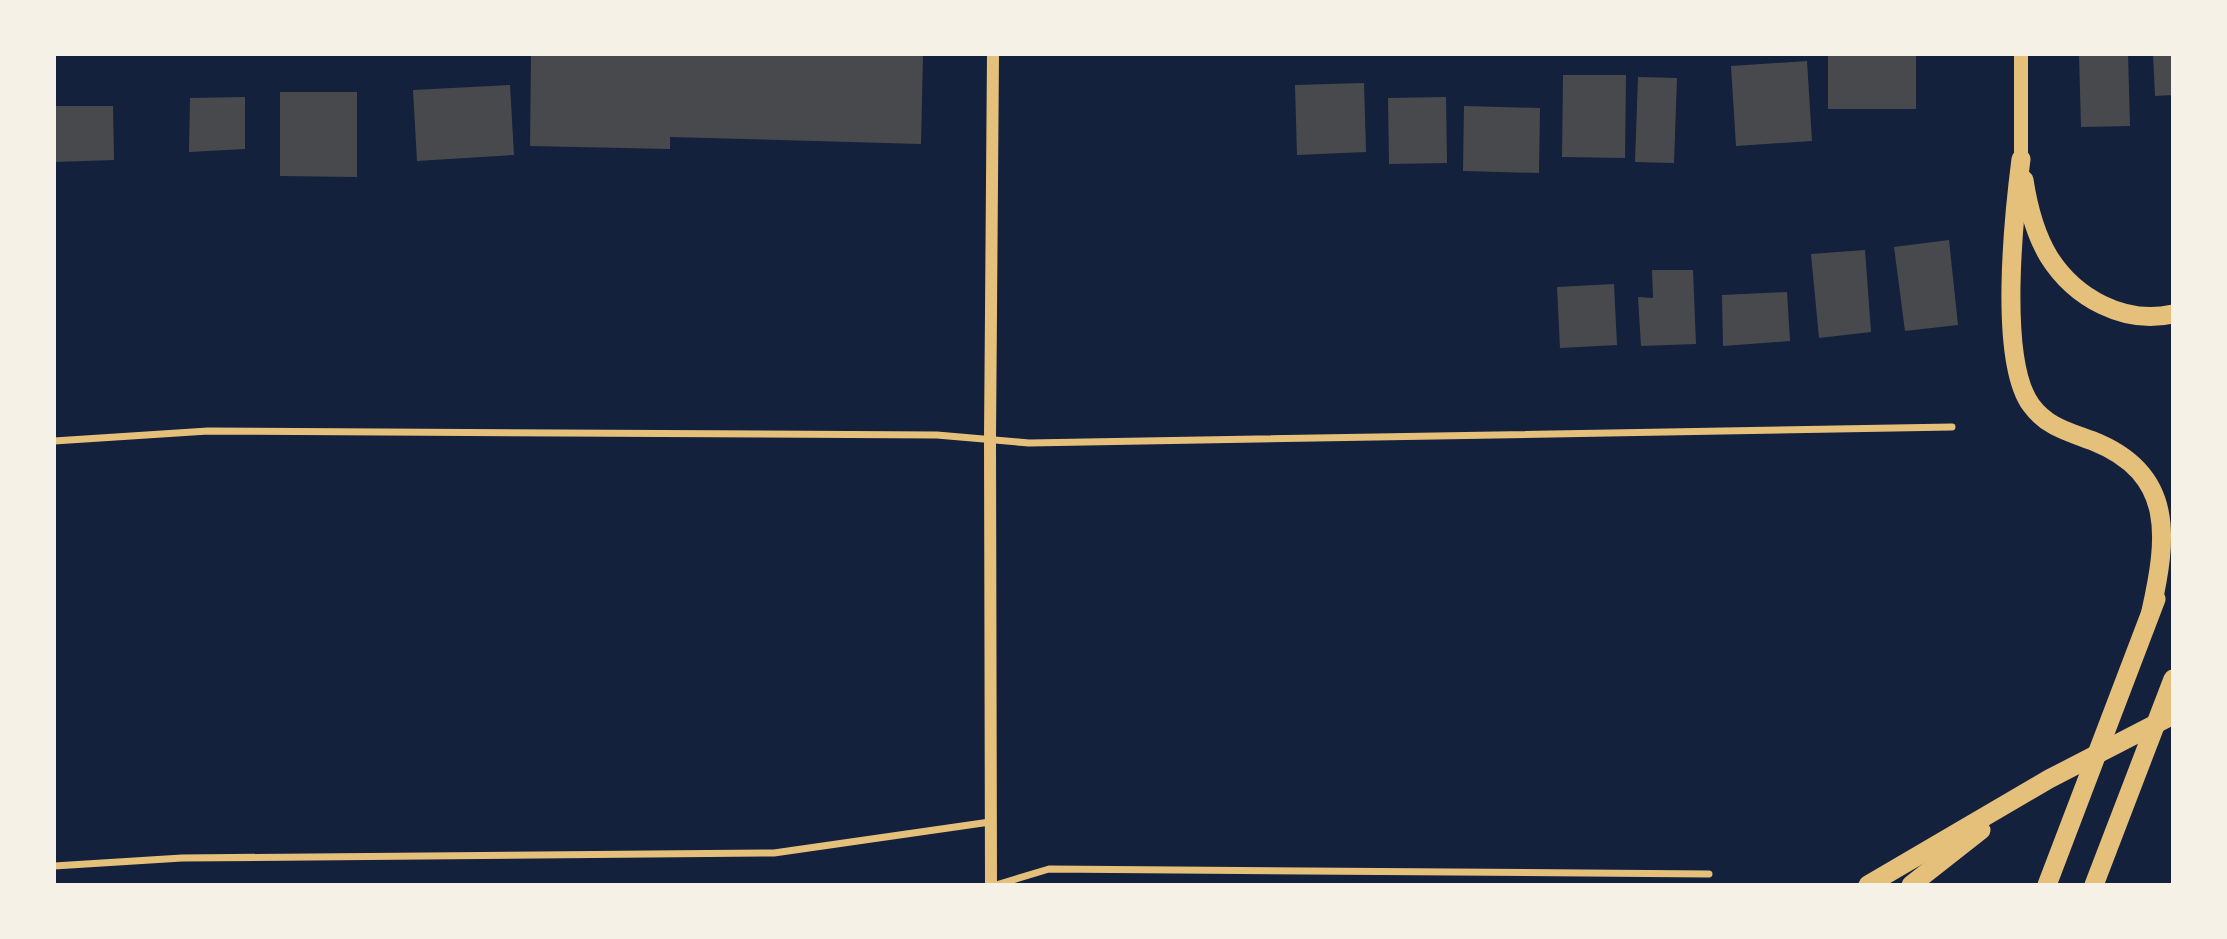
<svg xmlns="http://www.w3.org/2000/svg" width="2227" height="939" viewBox="0 0 2227 939" font-family="'PT Sans Narrow',sans-serif">
	<style>
		.building { fill: #48494c }
		.lines { fill: none; stroke-linecap: round; stroke-linejoin: round }
		.minor { stroke: #e5c07b; stroke-width: 7 }
		.tertiary { stroke: #e5c07b; stroke-width: 12 }
		.secondary { stroke: #e5c07b; stroke-width: 14 }
		.trunk { stroke: #e5c07b; stroke-width: 19 }
	</style>
	<rect width="100%" height="100%" fill="#14213d"/>
	<g class="building">
		<path d="M531,54h392l-2,90 -251,-7v12l-140,-3z"/>
		<rect x="1828" y="54" width="88" height="55"/>
		<path d="M2079,54h49l2,72 -49,1z"/>
		<path d="M2153,54h20v41l-18,1z"/>
		<path d="M1807,61l5,80 -76,5 -5,-80z"/>
		<path d="M1563,75h63l-1,83 -63,-1z"/>
		<path d="M1638,77l39,1 -3,85 -39,-1z"/>
		<path d="M1364,83l2,69 -69,3 -2,-70z"/>
		<path d="M510,85l4,70 -97,6 -4,-71z"/>
		<path d="M280,92h77v85l-77,-1z"/>
		<path d="M245,97v52l-56,3 1,-54z"/>
		<path d="M1446,97l1,66 -58,1 -1,-66z"/>
		<path d="M54,106h59l1,54 -60,2z"/>
		<path d="M1464,106l76,2 -1,65 -76,-2z"/>
		<path d="M1949,240l9,85 -53,6 -11,-84z"/>
		<path d="M1865,250l6,82 -52,6 -8,-84z"/>
		<path d="M1652,270h41l3,74 -55,2 -3,-49 15,1z"/>
		<path d="M1614,284l3,61 -57,3 -3,-61z"/>
		<path d="M1787,292l3,49 -67,5 -1,-51z"/>
	</g>
	<g class="lines">
		<g class="minor">
			<path d="M54,441l154,-10 729,4 92,8 923,-16"/>
			<path d="M54,866l128,-8 592,-5 216,-31"/>
			<path d="M996,885l53,-16 660,5"/>
		</g>
		<path class="tertiary" d="M991,885l-1,-446 3,-385"/>
		<path class="secondary" d="M2021,54v105"/>
		<g class="trunk">
			<path d="M2021,159c-7,55 -23,201 10,246 16,22 38,27 62,36 83,33 74,98 58,170"/>
			<path d="M2024,180c4,26 11,54 25,77 26,41 75,68 124,57"/>
			<path d="M1868,885l181,-106 124,-64"/>
			<path d="M1911,885l70,-55"/>
			<path d="M2047,885l109,-286"/>
			<path d="M2094,885l79,-206"/>
		</g>
	</g>
	<rect width="2227" height="939" fill="none" stroke="#f6f1e7" stroke-width="112"/>
</svg>
